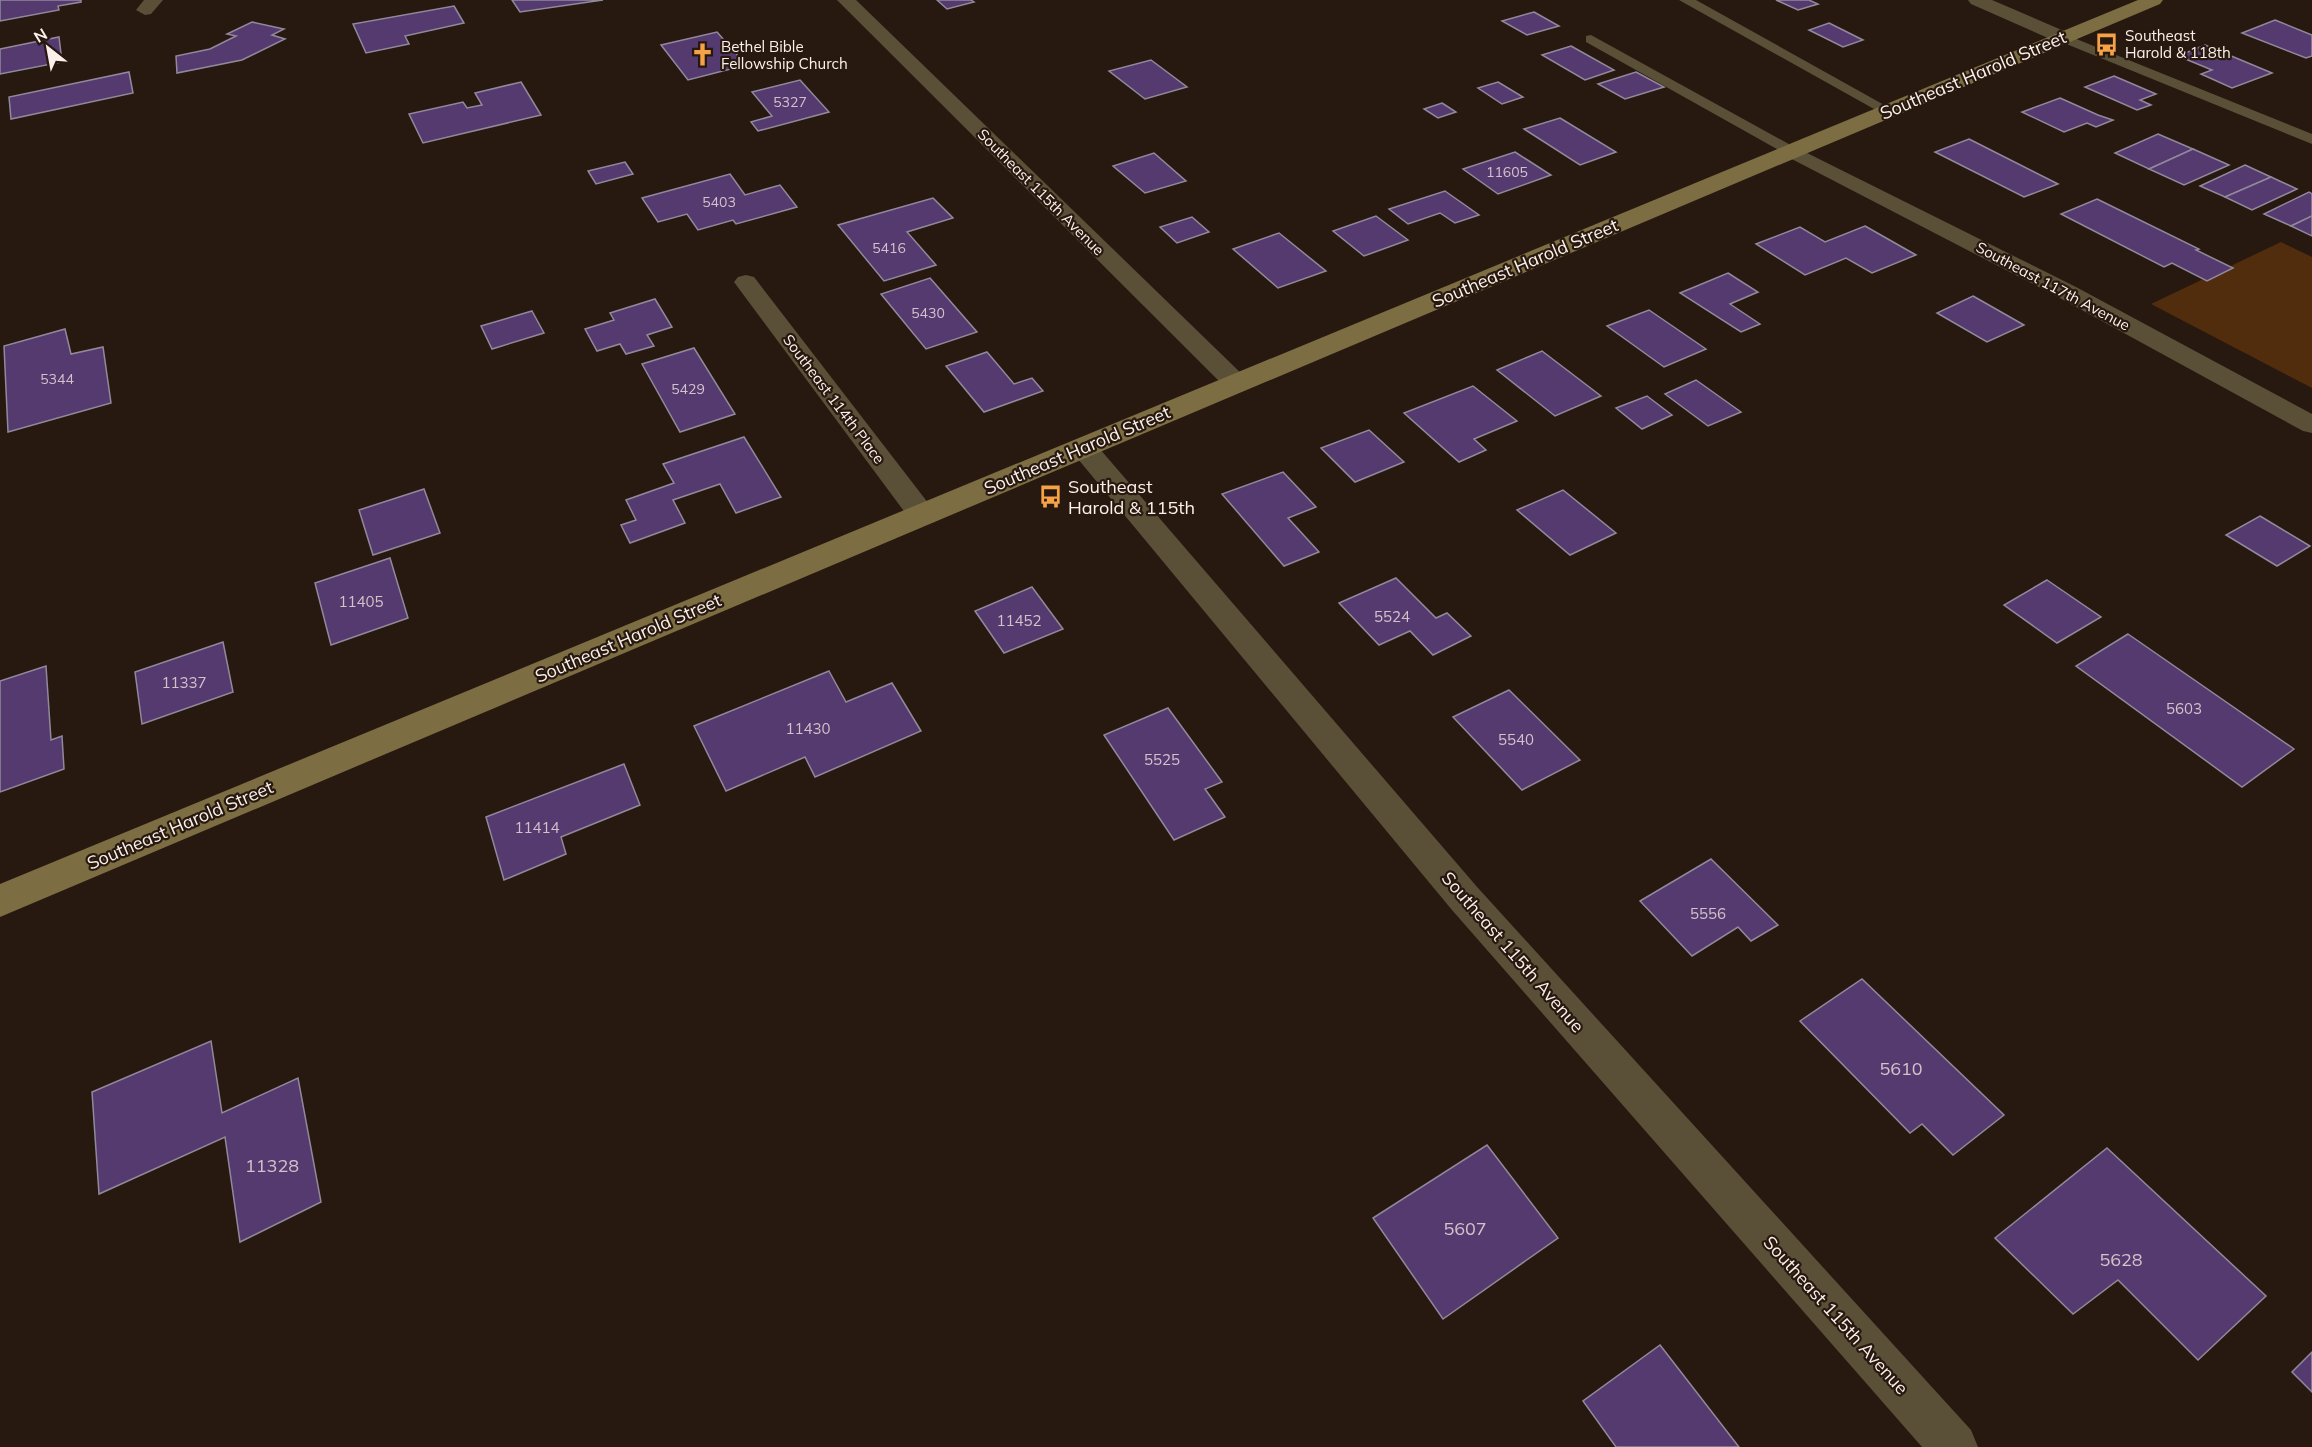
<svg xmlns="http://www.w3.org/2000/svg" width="2312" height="1447" viewBox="0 0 2312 1447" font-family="Mulish,sans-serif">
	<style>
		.green { fill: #522d0d }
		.building { fill: #553a6f; stroke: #91899b; stroke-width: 1.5 }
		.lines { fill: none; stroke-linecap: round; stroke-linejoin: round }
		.lane { fill: #5a5037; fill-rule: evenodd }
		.street { fill: #5a5037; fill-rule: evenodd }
		.secondary { fill: #7d6d43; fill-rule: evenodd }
		.labels { text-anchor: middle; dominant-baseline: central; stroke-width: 4.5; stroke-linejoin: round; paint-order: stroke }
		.far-number-label { font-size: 14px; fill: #d2c3cb }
		.far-poi-label { font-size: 15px; fill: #fbf1ea; stroke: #27190f; text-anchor: start }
		.far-street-label { font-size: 15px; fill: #fbf1ea; stroke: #27190f }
		.number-label { font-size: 15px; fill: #d2c3cb }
		.street-label { font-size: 18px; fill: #fbf1ea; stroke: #27190f }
		.poi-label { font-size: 18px; fill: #fbf1ea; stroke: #27190f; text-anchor: start }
		.near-number-label { font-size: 18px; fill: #d2c3cb }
	</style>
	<rect width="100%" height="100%" fill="#27190f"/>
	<path class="green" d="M2281,242l31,15v131l-161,-84z"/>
	<g class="building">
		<path d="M0,0h81v2l-23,4 1,4 -59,11z"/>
		<path d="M512,0h91l-83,12z"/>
		<path d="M937,0h34l3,2 -27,7z"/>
		<path d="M1776,0h33l9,4 -20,6z"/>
		<path d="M454,6l10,17 -59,13 4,8 -43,9 -13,-29z"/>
		<path d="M1534,12l25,14 -32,9 -25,-14z"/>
		<path d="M2275,20l37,15v21l-6,2 -64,-25z"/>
		<path d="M252,22l32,7 -12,6 13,4 -43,21 -65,13 -1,-17 34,-7 26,-13 -9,-2z"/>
		<path d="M1829,23l34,17 -20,7 -34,-17z"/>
		<path d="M717,32l29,33 -58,15 -27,-35z"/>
		<path d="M59,37l3,25 -62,12v-25z"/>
		<path d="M2205,45l67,28 -40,15 -31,-14 11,-4 -34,-14z"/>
		<path d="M1571,46l43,24 -29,10 -43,-25z"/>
		<path d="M1151,60l36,27 -42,12 -36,-28z"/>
		<path d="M129,72l4,21 -122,26 -2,-22z"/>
		<path d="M1636,72l28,15 -39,12 -27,-15z"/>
		<path d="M2114,76l42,18 -16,6 11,5 -14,5 -52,-23z"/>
		<path d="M800,80l29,32 -71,19 -7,-9 21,-6 -20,-24z"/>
		<path d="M521,82l20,33 -118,28 -14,-29 54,-12 4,6 15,-3 -7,-12z"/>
		<path d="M1498,82l25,15 -21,7 -24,-16z"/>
		<path d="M2060,98l38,17 15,5 -17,7 -9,-4 -23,9 -42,-20z"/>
		<path d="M1442,103l14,9 -18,6 -14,-9z"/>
		<path d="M1560,118l56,34 -36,13 -56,-36z"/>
		<path d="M2158,134l35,15 -44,20 -34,-16z"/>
		<path d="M1969,139l89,45 -34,13 -89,-45z"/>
		<path d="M2193,149l36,16 -45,20 -35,-16z"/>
		<path d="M1515,152l36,23 -53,19 -35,-25z"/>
		<path d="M1154,153l32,28 -41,12 -32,-27z"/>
		<path d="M625,162l8,12 -37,10 -8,-13z"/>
		<path d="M2245,165l26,12 -46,20 -25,-11z"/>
		<path d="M730,174l15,21 35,-10 17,22 -61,17 -3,-4 -35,10 -11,-16 -29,8 -16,-24z"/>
		<path d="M2271,177l26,12 -45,21 -27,-13z"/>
		<path d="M1445,191l34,24 -24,8 -15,-10 -32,11 -19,-15z"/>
		<path d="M2309,192l3,2v22l-21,10 -27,-12z"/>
		<path d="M933,198l20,20 -46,14 29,33 -52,16 -46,-56z"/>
		<path d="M2097,199l102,50 -3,1 37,18 -26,13 -35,-18 -8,4 -103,-53z"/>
		<path d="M1376,216l32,24 -44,16 -31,-25z"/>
		<path d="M2312,216v20l-21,-10z"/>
		<path d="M1192,217l17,15 -32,11 -17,-16z"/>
		<path d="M1865,226l51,29 -44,18 -26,-15 -41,17 -49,-31 44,-17 25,15z"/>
		<path d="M1279,233l47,38 -48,17 -45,-39z"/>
		<path d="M1728,273l30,19 -28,12 30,20 -19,8 -61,-39z"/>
		<path d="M930,278l47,54 -51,17 -45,-55z"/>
		<path d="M1973,296l51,29 -37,17 -50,-29z"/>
		<path d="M655,299l17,28 -25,8 7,11 -28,8 -6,-10 -23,7 -12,-22 29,-9 -4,-7z"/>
		<path d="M1649,310l57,39 -42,18 -57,-41z"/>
		<path d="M532,311l12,22 -52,16 -11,-23z"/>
		<path d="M65,329l6,25 32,-7 8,56 -103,29 -4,-86z"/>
		<path d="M694,348l41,66 -55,18 -38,-68z"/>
		<path d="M1542,351l59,45 -46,20 -58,-46z"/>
		<path d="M987,352l27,32 18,-6 11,13 -59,21 -38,-46z"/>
		<path d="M1696,380l45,32 -33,14 -43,-32z"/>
		<path d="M1473,386l44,35 -43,18 12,11 -27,12 -55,-49z"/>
		<path d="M1647,396l25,19 -30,14 -26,-21z"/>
		<path d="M1369,430l35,32 -49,20 -34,-34z"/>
		<path d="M744,437l37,60 -45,16 -16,-29 -47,16 12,23 -55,20 -9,-18 15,-5 -10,-20 48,-17 -11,-19z"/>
		<path d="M1283,472l33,35 -28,11 31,34 -35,14 -62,-72z"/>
		<path d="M424,489l16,44 -67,22 -14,-45z"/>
		<path d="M1563,490l53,43 -46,22 -53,-45z"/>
		<path d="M2260,516l50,30 -33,20 -51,-31z"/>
		<path d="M390,558l18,60 -77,27 -16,-62z"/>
		<path d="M1396,578l40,40 11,-5 24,23 -38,19 -23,-24 -31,14 -40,-42z"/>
		<path d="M2047,580l54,37 -44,26 -53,-38z"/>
		<path d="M1032,587l31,42 -59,24 -29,-42z"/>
		<path d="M2128,634l166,115 -52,38 -166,-121z"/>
		<path d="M223,642l10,50 -91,32 -7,-52z"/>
		<path d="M46,666l5,74 11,-4 2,33 -64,23v-111z"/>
		<path d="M829,671l17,31 46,-19 29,48 -106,46 -10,-20 -79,34 -32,-65z"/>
		<path d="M1509,690l71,70 -58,30 -69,-73z"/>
		<path d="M1168,708l54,74 -17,7 20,28 -51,23 -70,-105z"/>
		<path d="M624,764l16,41 -79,32 5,17 -62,26 -18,-63z"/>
		<path d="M1711,859l67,66 -27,16 -13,-14 -46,29 -52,-55z"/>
		<path d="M1862,979l142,136 -51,40 -31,-31 -12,9 -110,-112z"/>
		<path d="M211,1041l11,72 76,-35 23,124 -81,40 -15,-105 -126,57 -7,-102z"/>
		<path d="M1487,1145l71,93 -115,81 -70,-101z"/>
		<path d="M2107,1148l159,148 -68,64 -80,-80 -45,34 -78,-76z"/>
		<path d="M1660,1345l79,102h-123l-33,-46z"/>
		<path d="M2312,1352v40l-20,-20z"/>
	</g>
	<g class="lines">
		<g class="lane">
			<path d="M1679,0h17l199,111 -7,4 -5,-1z"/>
			<path d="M2064,34l248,100v10l-253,-103 -2,-3z"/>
			<path d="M1591,35l205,113 3,3 -3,3h-10l-200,-112v-6z"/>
		</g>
		<g class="street">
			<path d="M144,0h19l-12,14 -6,1 -9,-5z"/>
			<path d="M837,0h19l390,378 4,6 -4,6 -9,2 -9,-2z"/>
			<path d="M1968,0h24l79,34 2,4 -2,4h-14l-86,-38z"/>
			<path d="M1791,145l285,142 236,127v19l-9,-2 -245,-134 -274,-142 -4,-4 4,-4z"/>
			<path d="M746,275l8,2 178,231 4,7 -4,7 -10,3 -10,-3 -178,-240 4,-5z"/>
			<path d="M1083,438l10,3 385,447 493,542 7,17h-56l-470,-537 -379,-457 -4,-6 4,-6z"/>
		</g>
		<path class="secondary" d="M2138,0h25l-3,4 -2160,913v-33z"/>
	</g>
	<defs>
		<symbol id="bus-bare" viewBox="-9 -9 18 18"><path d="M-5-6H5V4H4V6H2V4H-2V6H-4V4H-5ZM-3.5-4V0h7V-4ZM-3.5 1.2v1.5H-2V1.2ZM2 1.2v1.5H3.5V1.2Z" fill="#f6a247" stroke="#27190f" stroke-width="2.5" paint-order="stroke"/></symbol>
		<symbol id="church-bare" viewBox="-9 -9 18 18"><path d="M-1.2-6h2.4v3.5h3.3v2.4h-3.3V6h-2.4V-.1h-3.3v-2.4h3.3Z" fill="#f6a247" stroke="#27190f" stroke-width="2.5" paint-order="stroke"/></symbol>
	</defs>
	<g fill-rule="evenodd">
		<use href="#bus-bare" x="2090" y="28" width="33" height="33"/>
		<use href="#church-bare" x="686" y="38" width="33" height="33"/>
		<use href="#bus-bare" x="1034" y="480" width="33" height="33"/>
	</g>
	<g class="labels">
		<g class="far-number-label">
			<text x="790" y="102">5327</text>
			<text x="1507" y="172">11605</text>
			<text x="719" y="202">5403</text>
			<text x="889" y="248">5416</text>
			<text x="928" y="313">5430</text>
			<text x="57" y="379">5344</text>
			<text x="688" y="389">5429</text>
		</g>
		<g class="far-poi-label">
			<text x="2125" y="35">Southeast<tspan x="2125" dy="17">Harold &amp; 118th</tspan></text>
			<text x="721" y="46">Bethel Bible<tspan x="721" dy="17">Fellowship Church</tspan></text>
		</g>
		<g class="far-street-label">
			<text transform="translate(1041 192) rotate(45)">Southeast 115th Avenue</text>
			<text transform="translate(2053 286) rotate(28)">Southeast 117th Avenue</text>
			<text transform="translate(834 399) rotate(53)">Southeast 114th Place</text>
		</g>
		<g class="number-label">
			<text x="361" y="601">11405</text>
			<text x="1392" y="616">5524</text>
			<text x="1019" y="620">11452</text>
			<text x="184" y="682">11337</text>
			<text x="2184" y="708">5603</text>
			<text x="808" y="728">11430</text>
			<text x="1516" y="739">5540</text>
			<text x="1162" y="759">5525</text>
			<text x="537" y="827">11414</text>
			<text x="1708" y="913">5556</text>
		</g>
		<g class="street-label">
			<text transform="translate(1973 75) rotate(-23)">Southeast Harold Street</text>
			<text transform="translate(1525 263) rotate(-23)">Southeast Harold Street</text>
			<text transform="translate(1077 450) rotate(-23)">Southeast Harold Street</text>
			<text transform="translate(628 638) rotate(-23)">Southeast Harold Street</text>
			<text transform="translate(180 825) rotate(-23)">Southeast Harold Street</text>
			<text transform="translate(1513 952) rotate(49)">Southeast 115th Avenue</text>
			<text transform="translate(1836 1315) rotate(48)">Southeast 115th Avenue</text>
		</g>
		<g class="poi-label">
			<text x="1068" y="486">Southeast<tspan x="1068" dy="21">Harold &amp; 115th</tspan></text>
		</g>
		<g class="near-number-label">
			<text x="1901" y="1068">5610</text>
			<text x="272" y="1165">11328</text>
			<text x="1465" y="1228">5607</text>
			<text x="2121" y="1259">5628</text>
		</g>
	</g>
	<g transform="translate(48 48) rotate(329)" stroke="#27190f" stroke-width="4.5" paint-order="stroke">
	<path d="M0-4.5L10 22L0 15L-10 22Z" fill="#fbf1ea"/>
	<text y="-9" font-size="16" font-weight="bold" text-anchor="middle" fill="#fbf1ea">N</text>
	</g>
</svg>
